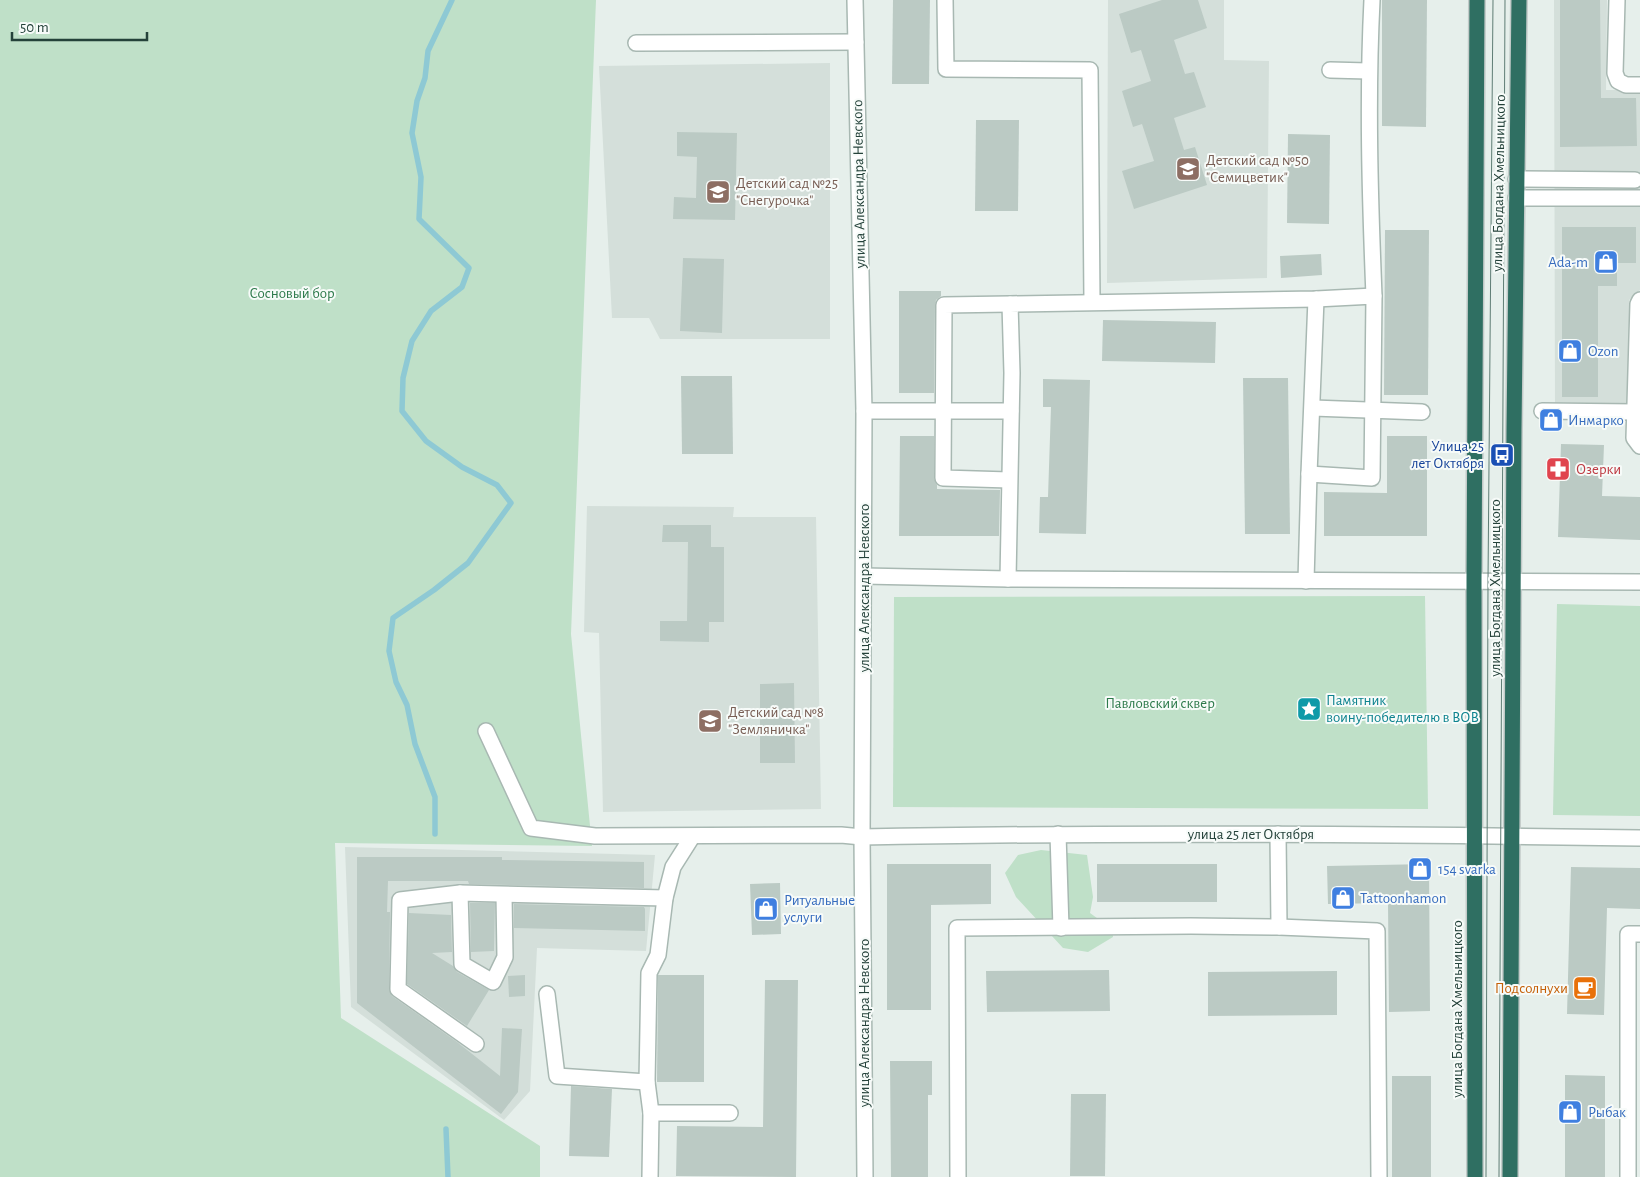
<svg xmlns="http://www.w3.org/2000/svg" width="1640" height="1177" viewBox="0 0 1640 1177" font-family="'Alegreya Sans',sans-serif">
	<style>
		.built { fill: #d4dfda }
		.green { fill: #bfe0c8 }
		.lines { fill: none; stroke-linecap: round; stroke-linejoin: round }
		.stream { stroke: #8ec9d4; stroke-width: 5.5 }
		.building { fill: #bbcac4 }
		.minor-casing { stroke: #a8b8b2; stroke-width: 18 }
		.highway-casing { stroke: #c2cac8; stroke-width: 18 }
		.minor { stroke: #fff; stroke-width: 15 }
		.highway { stroke: #2f6f62; stroke-width: 15 }
		.tram { stroke: #5f7d75; stroke-width: 1 }
		.labels { text-anchor: middle; dominant-baseline: central; stroke-width: 4; stroke-linejoin: round; paint-order: stroke }
		.education-label { font-size: 15px; fill: #785e54; stroke: #f7fbf9; text-anchor: start }
		.street-label { font-size: 15px; fill: #24423a; stroke: #f7fbf9 }
		.shop-label { font-size: 15px; fill: #366cbe; stroke: #f7fbf9; text-anchor: start }
		.park-label { font-size: 15px; fill: #2d7a4b; stroke: #f7fbf9 }
		.transit-label { font-size: 15px; fill: #164399; stroke: #f7fbf9; text-anchor: end }
		.health-label { font-size: 15px; fill: #be3a42; stroke: #f7fbf9; text-anchor: start }
		.culture-label { font-size: 15px; fill: #0d838f; stroke: #f7fbf9; text-anchor: start }
		.food-label { font-size: 15px; fill: #c56008; stroke: #f7fbf9; text-anchor: end }
	</style>
	<rect width="100%" height="100%" fill="#e6efeb"/>
	<g class="built">
		<path d="M1108,0h116v60l45,1 -2,217 -160,5z"/>
		<path d="M1554,0h53l-1,90h34v200l-11,10 1,108 -75,-1z"/>
		<path d="M830,63v276h-170l-11,-21h-37l-13,-252z"/>
		<path d="M587,506l147,1 -1,10h83l5,292 -218,3 -4,-179 -15,-1z"/>
		<path d="M345,847l310,8 -9,96 -109,-3 -7,143 -26,29 -153,-113z"/>
	</g>
	<g class="green">
		<path d="M0,0h596l-25,634 21,212 -257,-3 6,175 199,128v31h-540z"/>
		<path d="M1425,596l3,213 -535,-2 1,-210z"/>
		<path d="M1557,604l83,2v210l-87,-1z"/>
		<path d="M1041,850l46,5 6,42 -3,16 22,16 1,8 -25,15 -25,-4 -47,-51 -11,-24 13,-18z"/>
	</g>
	<g class="lines">
		<g class="stream">
			<path d="M435,834v-37l-20,-53 -8,-39 -11,-23 -7,-31 4,-33 41,-28 34,-27 43,-60 -14,-18 -35,-18 -36,-26 -24,-30 1,-33 9,-37 19,-30 31,-24 7,-19 -50,-49 2,-42 -9,-44 5,-32 8,-23 3,-27 24,-51"/>
			<path d="M446,1129l2,48"/>
		</g>
	</g>
	<g class="building">
		<path d="M893,0h37l-1,84h-37z"/>
		<path d="M1162,0h36l9,28 -33,12 11,34 9,-2 12,35 -32,11 10,32 11,-3 12,38 -73,24 -12,-38 32,-10 -12,-37 -9,3 -11,-36 29,-10 -10,-31 -10,3 -12,-39z"/>
		<path d="M1382,0h45l-1,127 -44,-1z"/>
		<path d="M1560,0h40l1,98h35l1,48 -77,1z"/>
		<path d="M976,120h43l-1,91h-43z"/>
		<path d="M677,132l60,1 -2,87 -62,-1 1,-22 22,1 1,-41 -20,-1z"/>
		<path d="M1288,134l42,1 -1,89 -42,-1z"/>
		<path d="M1562,227h74v36h-19v23h-19v111h-36z"/>
		<path d="M1385,230h44l-1,165h-44z"/>
		<path d="M1321,254l1,21 -41,3 -1,-22z"/>
		<path d="M683,258l41,1 -2,74 -42,-2z"/>
		<path d="M899,291h42v5l-5,4 -1,5 -1,88h-35z"/>
		<path d="M1103,320l113,2 -1,41 -113,-2z"/>
		<path d="M681,376h51l1,78h-51z"/>
		<path d="M1243,378h45l2,156h-45z"/>
		<path d="M1043,379l47,1 -4,154 -47,-1 1,-36h8l3,-90h-8z"/>
		<path d="M900,436h34v42l3,7v4l63,1 -1,46h-100z"/>
		<path d="M1387,436h40v100h-103v-44l63,1z"/>
		<path d="M1561,444l43,1 -2,51 38,1v43l-82,-3z"/>
		<path d="M663,525h48v22h13v75h-15v20l-49,-1v-20h27l1,-79h-26z"/>
		<path d="M794,683l1,80h-35v-79z"/>
		<path d="M357,857h145v3l142,2v26l-175,-4 -1,-3h-80l-1,31h3l-1,77 3,7 65,46 43,34 2,-48 20,1 -4,63 -17,22 -144,-111z"/>
		<path d="M887,864h104v40l-60,1v105h-44z"/>
		<rect x="1097" y="864" width="120" height="38"/>
		<path d="M1429,864l1,147 -41,1 -1,-109 -60,1 -1,-38z"/>
		<path d="M1571,867l69,1v41l-33,-1 -3,107 -37,-1z"/>
		<path d="M780,883l1,51 -29,1 -2,-51z"/>
		<path d="M470,903h25l-1,48 -23,1z"/>
		<path d="M514,904l130,3 1,2v22l-131,-3z"/>
		<path d="M409,913l42,2 1,37 -20,1 21,13 4,6 32,18 -22,36 -60,-42z"/>
		<path d="M1109,970l1,41 -123,1 -1,-41z"/>
		<path d="M1337,971v44l-129,1v-44z"/>
		<path d="M525,975v21l-16,1 -1,-21z"/>
		<path d="M658,975h46v107h-47z"/>
		<path d="M765,980h33l-2,197 -120,-1 1,-50 86,1z"/>
		<path d="M890,1061h42v34h-4v82h-37z"/>
		<path d="M1565,1075l40,1v101h-40z"/>
		<rect x="1392" y="1076" width="39" height="101"/>
		<path d="M571,1086l41,3 -3,68 -40,-1z"/>
		<path d="M1071,1094h35l-1,82h-35z"/>
	</g>
	<g class="lines">
		<defs>
			<g id="minor">
				<path d="M855,0l9,411 -2,426 3,340"/>
				<path d="M945,0l1,69 144,1 2,231"/>
				<path d="M1372,0c-5,99 -2,197 2,296"/>
				<path d="M1617,0l-2,73 3,8 8,4h14"/>
				<path d="M636,43l220,-1"/>
				<path d="M1330,70l38,1"/>
				<path d="M1516,179l119,1"/>
				<path d="M1516,198h124"/>
				<path d="M1640,300l-2,4 -4,134 6,8"/>
				<path d="M1313,408l109,4"/>
				<path d="M864,411h147"/>
				<path d="M1542,411l93,1"/>
				<path d="M1009,480l-66,-2 1,-173 66,-1"/>
				<path d="M864,576l144,3 632,3"/>
				<path d="M1008,579l4,-206 -2,-69 306,-5 58,-3 -2,182 -63,-4"/>
				<path d="M1306,581l3,-107 7,-175"/>
				<path d="M486,731l45,97 64,8 246,-1 21,2c260,-5 519,-3 778,1"/>
				<path d="M1058,834l3,94"/>
				<path d="M1278,834l1,93"/>
				<path d="M460,893l2,71 31,18 12,-25 -1,-62"/>
				<path d="M547,994l10,82 90,6"/>
				<path d="M476,1044l-78,-55 2,-89 60,-7 205,5"/>
				<path d="M651,1113h79"/>
				<path d="M650,1177l1,-64 -4,-31 2,-109 9,-18 7,-57 8,-31 19,-30"/>
				<path d="M958,1177l-1,-249 234,-2 88,1 98,4 2,246"/>
				<path d="M1628,1177v-243h12"/>
			</g>
			<g id="highway">
				<path d="M1475,1177l-1,-596 3,-581"/>
				<path d="M1510,1177l4,-747 5,-430"/>
			</g>
		</defs>
		<use href="#minor" class="minor-casing"/>
		<use href="#highway" class="highway-casing"/>
		<use href="#minor" class="minor"/>
		<use href="#highway" class="highway"/>
		<g class="tram">
			<path d="M1486,1177l2,-596 5,-581"/>
			<path d="M1499,1177l6,-1177"/>
		</g>
	</g>
	<defs>
		<symbol id="school-square" viewBox="-11 -11 22 22"><rect x="-9" y="-9" width="18" height="18" rx="4" fill="#8d6e63" stroke="#f7fbf9"/><path d="M0-5L7-2L0 1L-7-2ZM-4 1L0 2.5L4 1V4Q0 6-4 4Z" fill="#fff"/></symbol>
		<symbol id="shop-square" viewBox="-11 -11 22 22"><rect x="-9" y="-9" width="18" height="18" rx="4" fill="#3f7fe0" stroke="#f7fbf9"/><path d="M-5-2.5h2.3a2.7 3.5 0 0 1 5.4 0H5L5.5 6h-11ZM-1.5-2.5h3a1.5 2.3 0 0 0-3 0Z" fill="#fff"/></symbol>
		<symbol id="bus-square" viewBox="-11 -11 22 22"><rect x="-9" y="-9" width="18" height="18" rx="4" fill="#1a4fb4" stroke="#f7fbf9"/><path d="M-5-6H5V4H4V6H2V4H-2V6H-4V4H-5ZM-3.5-4V0h7V-4ZM-3.5 1.2v1.5H-2V1.2ZM2 1.2v1.5H3.5V1.2Z" fill="#fff"/></symbol>
		<symbol id="pharmacy-square" viewBox="-11 -11 22 22"><rect x="-9" y="-9" width="18" height="18" rx="4" fill="#e0444e" stroke="#f7fbf9"/><path d="M-2-6h4v4h4v4h-4v4h-4v-4h-4v-4h4Z" fill="#fff"/></symbol>
		<symbol id="sight-square" viewBox="-11 -11 22 22"><rect x="-9" y="-9" width="18" height="18" rx="4" fill="#0f9aa8" stroke="#f7fbf9"/><path d="M0-6L1.8-2.2L6-1.7L2.9 1.2L3.7 5.4L0 3.3L-3.7 5.4L-2.9 1.2L-6-1.7L-1.8-2.2Z" fill="#fff"/></symbol>
		<symbol id="cafe-square" viewBox="-11 -11 22 22"><rect x="-9" y="-9" width="18" height="18" rx="4" fill="#e8710a" stroke="#f7fbf9"/><path d="M-5.5-4.5H6V0H3Q3 3.5 0 3.5H-2.5Q-5.5 3.5-5.5 0ZM3-3.2v2h1.7v-2ZM-6 4.5H4V6H-6Z" fill="#fff"/></symbol>
	</defs>
	<g fill-rule="evenodd">
		<use href="#school-square" x="1174" y="155" width="28" height="28"/>
		<use href="#school-square" x="704" y="178" width="28" height="28"/>
		<use href="#shop-square" x="1592" y="248" width="28" height="28"/>
		<use href="#shop-square" x="1556" y="337" width="28" height="28"/>
		<use href="#shop-square" x="1537" y="406" width="28" height="28"/>
		<use href="#bus-square" x="1488" y="441" width="28" height="28"/>
		<use href="#pharmacy-square" x="1544" y="455" width="28" height="28"/>
		<use href="#sight-square" x="1295" y="695" width="28" height="28"/>
		<use href="#school-square" x="696" y="707" width="28" height="28"/>
		<use href="#shop-square" x="1406" y="855" width="28" height="28"/>
		<use href="#shop-square" x="1329" y="884" width="28" height="28"/>
		<use href="#shop-square" x="752" y="895" width="28" height="28"/>
		<use href="#cafe-square" x="1571" y="974" width="28" height="28"/>
		<use href="#shop-square" x="1556" y="1098" width="28" height="28"/>
	</g>
	<g class="labels">
		<g class="education-label">
			<text x="1206" y="160">Детский сад №50<tspan x="1206" dy="17">"Семицветик"</tspan></text>
			<text x="736" y="183">Детский сад №25<tspan x="736" dy="17">"Снегурочка"</tspan></text>
			<text x="728" y="712">Детский сад №8<tspan x="728" dy="17">"Земляничка"</tspan></text>
		</g>
		<g class="street-label">
			<text transform="translate(1499 183) rotate(-89)">улица Богдана Хмельницкого</text>
			<text transform="translate(859 184) rotate(-91)">улица Александра Невского</text>
			<text transform="translate(864 588) rotate(-90)">улица Александра Невского</text>
			<text transform="translate(1495 588) rotate(-90)">улица Богдана Хмельницкого</text>
			<text x="1251" y="834">улица 25 лет Октября</text>
			<text transform="translate(1457 1009) rotate(-90)">улица Богдана Хмельницкого</text>
			<text transform="translate(864 1023) rotate(-90)">улица Александра Невского</text>
		</g>
		<g class="shop-label">
			<text x="1588" y="262" text-anchor="end">Ada-m</text>
			<text x="1588" y="351">Ozon</text>
			<text x="1568" y="420">Инмарко</text>
			<text x="1438" y="869">154 svarka</text>
			<text x="1360" y="898">Tattoonhamon</text>
			<text x="784" y="900">Ритуальные<tspan x="784" dy="17">услуги</tspan></text>
			<text x="1588" y="1112">Рыбак</text>
		</g>
		<g class="park-label">
			<text x="292" y="293">Сосновый бор</text>
			<text x="1160" y="703">Павловский сквер</text>
		</g>
		<g class="transit-label">
			<text x="1484" y="446">Улица 25<tspan x="1484" dy="17">лет Октября</tspan></text>
		</g>
		<g class="health-label">
			<text x="1576" y="469">Озерки</text>
		</g>
		<g class="culture-label">
			<text x="1326" y="700">Памятник<tspan x="1326" dy="17">воину-победителю в ВОВ</tspan></text>
		</g>
		<g class="food-label">
			<text x="1568" y="988">Подсолнухи</text>
		</g>
	</g>
	<path d="M12 32v8h135v-8" fill="none" stroke="#24423a" stroke-width="2.5"/>
	<text x="20" y="32" font-size="15" fill="#24423a" stroke="#f7fbf9" stroke-width="4" paint-order="stroke">50 m</text>
</svg>
